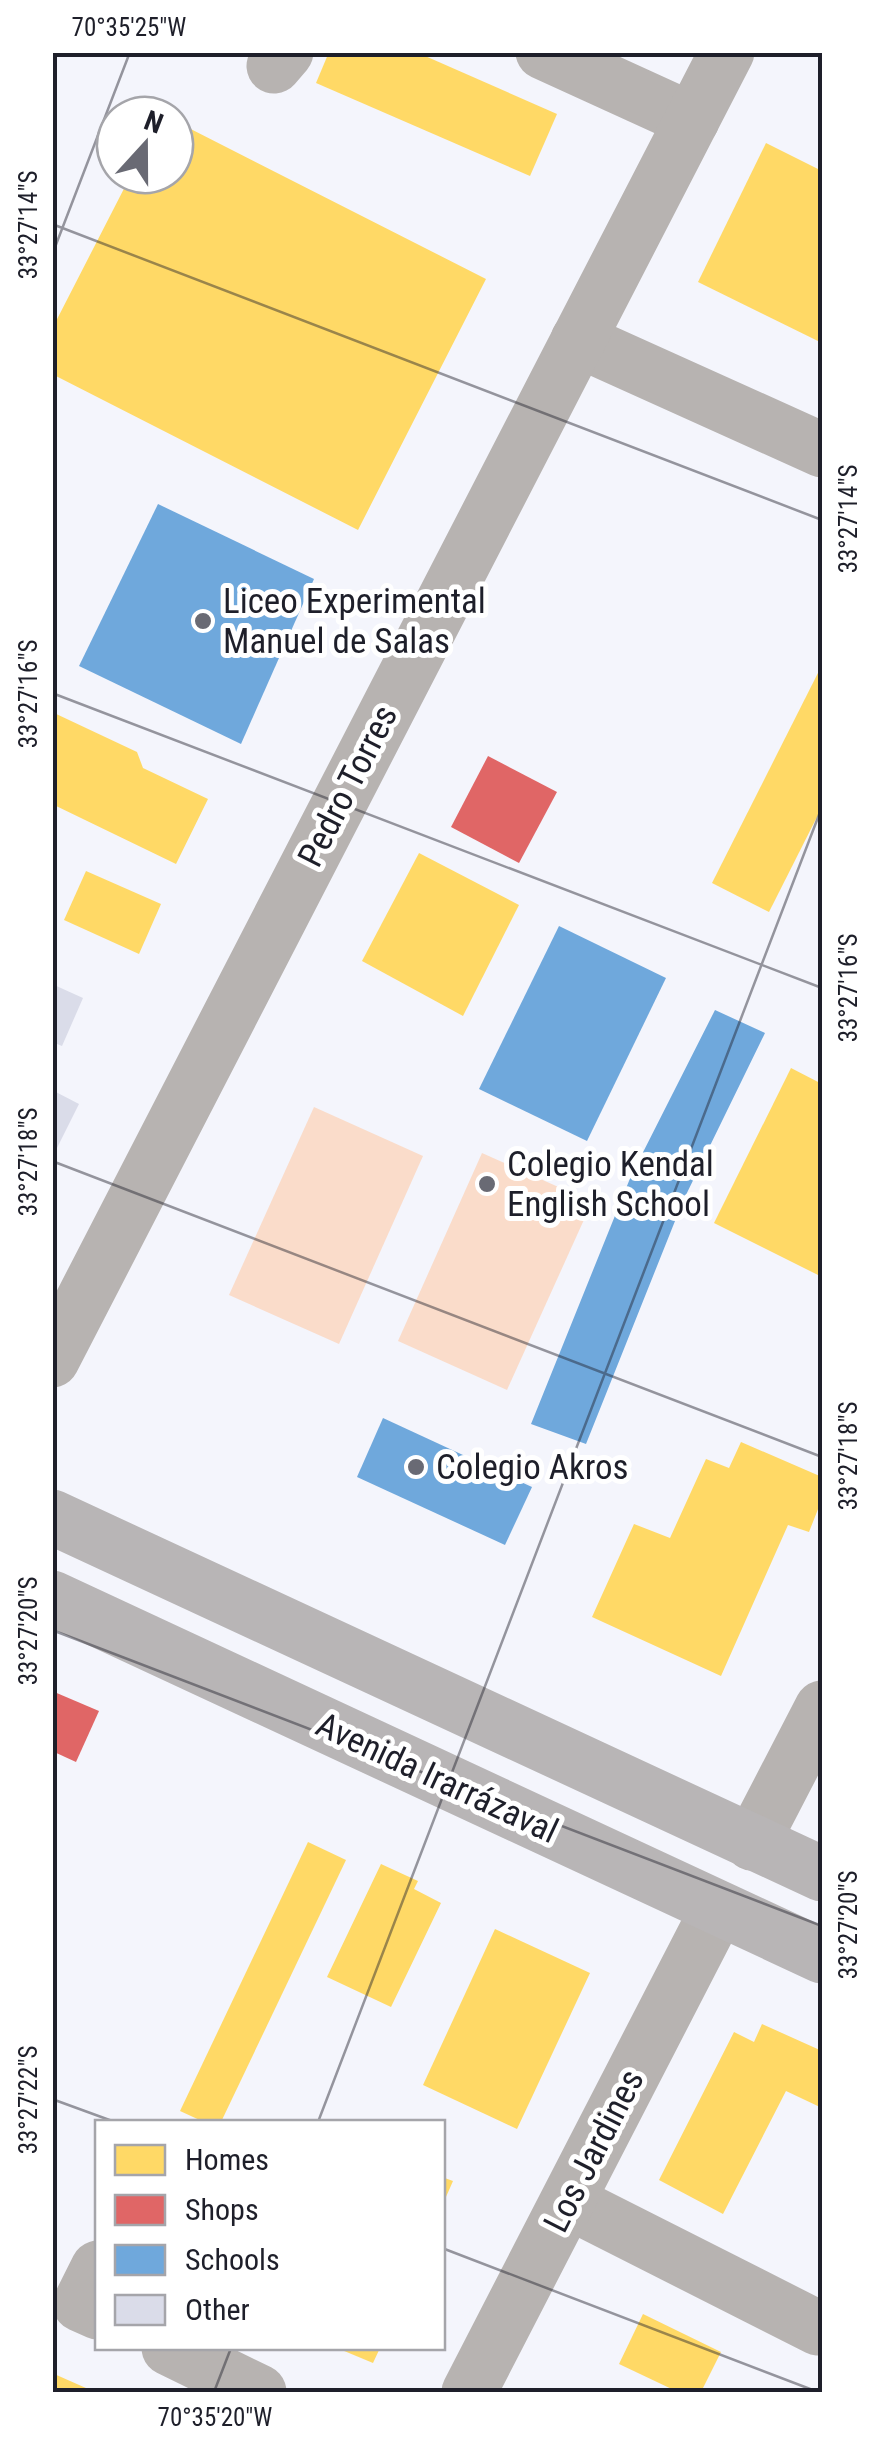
<svg xmlns="http://www.w3.org/2000/svg" width="875" height="2445" viewBox="0 0 875 2445" font-family="'Roboto Condensed',sans-serif">
	<style>
		.green { fill: #fadcca }
		.homes { fill: #ffd966 }
		.shops { fill: #e06666 }
		.schools { fill: #6fa8dc }
		.building { fill: #dadce9 }
		.lines { fill: none; stroke-linecap: round; stroke-linejoin: round }
		.minor { stroke: #b7b3b1; stroke-width: 55 }
		.major { stroke: #b8b5b6; stroke-width: 55 }
		.ticks { fill: none; stroke: #1e1f2a; stroke-width: 2.5; stroke-opacity: 0.45 }
		.poi-dot { fill: #696a74; stroke: #fff; stroke-width: 4 }
		.labels { text-anchor: middle; dominant-baseline: central; stroke-width: 10; stroke-linejoin: round; paint-order: stroke }
		.poi-label { font-size: 35px; fill: #1e1f2a; stroke: #fff; text-anchor: start }
		.street-label { font-size: 35px; fill: #1e1f2a; stroke: #fff }
		.neatline { fill: none; stroke: #1e1f2a; stroke-width: 4 }
		.ticks-label { font-size: 25px; text-anchor: middle; fill: #1e1f2a }
	</style>
	<rect width="100%" height="100%" fill="#f4f5fc"/>
	<g class="green">
		<path d="M314,1107l109,49 -84,188 -110,-49z"/>
		<path d="M482,1153l110,49 -85,188 -109,-49z"/>
	</g>
	<g class="homes">
		<path d="M329,52h87l141,62 -27,62 -214,-93z"/>
		<path d="M175,121l311,158 -128,251 -306,-156v-45l79,-154h44z"/>
		<path d="M766,143l56,28v172l-124,-61z"/>
		<path d="M822,665v142l-53,105 -57,-29z"/>
		<path d="M52,712l85,40 6,16 65,31 -32,65 -124,-60z"/>
		<path d="M419,853l100,52 -56,111 -101,-55z"/>
		<path d="M86,871l75,33 -22,50 -75,-34z"/>
		<path d="M791,1068l31,16v193l-108,-54z"/>
		<path d="M741,1442l81,35v22l-13,33 -21,-7 -67,151 -129,-59 42,-93 36,14 36,-79 23,9z"/>
		<path d="M308,1842l38,18 -125,262h-17l-24,-11z"/>
		<path d="M381,1864l37,17 -4,8 27,14 -50,104 -64,-30z"/>
		<path d="M495,1929l95,44 -73,156 -94,-44z"/>
		<path d="M762,2024l60,27v57l-36,-17 -63,123 -64,-34 75,-148 20,10z"/>
		<path d="M442,2177l11,4 -11,25z"/>
		<path d="M643,2314l78,38 -20,40h-23l-59,-28z"/>
		<path d="M337,2348h43l-7,15z"/>
		<path d="M52,2373l43,19h-43z"/>
	</g>
	<g class="shops">
		<path d="M488,756l69,36 -38,71 -68,-36z"/>
		<path d="M52,1691l47,20 -23,51 -24,-11z"/>
	</g>
	<g class="schools">
		<path d="M158,504l156,75 -73,165 -162,-78z"/>
		<path d="M559,926l107,52 -79,163 -108,-52z"/>
		<path d="M715,1010l50,23 -82,168 -97,243 -55,-20 100,-248z"/>
		<path d="M383,1418l149,69 -27,58 -148,-68z"/>
	</g>
	<g class="building">
		<path d="M52,984l31,14 -21,48 -10,-4z"/>
		<path d="M52,1090l27,14 -27,54z"/>
	</g>
	<g class="lines">
		<g class="minor">
			<path d="M543,52l149,68"/>
			<path d="M274,66l12,-14"/>
			<path d="M578,340l244,110"/>
			<path d="M52,1360l675,-1308"/>
			<path d="M752,1843l70,-135"/>
			<path d="M569,2202l249,126"/>
			<path d="M98,2268l-18,36 18,8"/>
			<path d="M169,2348l90,44"/>
			<path d="M469,2392l249,-483"/>
		</g>
		<g class="major">
			<path d="M52,1517l770,357"/>
			<path d="M52,1598l770,358"/>
		</g>
	</g>
	<path class="ticks" d="M52,224l770,296M52,255l78,-203M52,693l770,295M52,1161l770,296M52,1630l770,296M52,2099l63,23M318,2122l504,-1315M442,2248l376,144M214,2392l17,-44"/>
	<g class="poi-dot">
		<circle cx="203" cy="621" r="10"/>
		<circle cx="487" cy="1184" r="10"/>
		<circle cx="416" cy="1467" r="10"/>
	</g>
	<g class="labels">
		<g class="poi-label">
			<text x="223" y="601">Liceo Experimental<tspan x="223" dy="40">Manuel de Salas</tspan></text>
			<text x="507" y="1164">Colegio Kendal<tspan x="507" dy="40">English School</tspan></text>
			<text x="436" y="1467">Colegio Akros</text>
		</g>
		<g class="street-label">
			<text transform="translate(348 786) rotate(-63)">Pedro Torres</text>
			<text transform="translate(437 1778) rotate(25)">Avenida Irarrázaval</text>
			<text transform="translate(594 2151) rotate(-63)">Los Jardines</text>
		</g>
	</g>
	<rect width="875" height="2445" fill="none" stroke="#ffffff" stroke-width="110"/>
	<rect x="95" y="2120" width="350" height="230" fill="#ffffff" stroke="#a5a5aa" stroke-width="2.5"/>
	<rect x="115" y="2145" width="50" height="30" fill="#ffd966" stroke="#a5a5aa" stroke-width="2.5"/>
	<text x="185" y="2170" font-size="30" fill="#1e1f2a">Homes</text>
	<rect x="115" y="2195" width="50" height="30" fill="#e06666" stroke="#a5a5aa" stroke-width="2.5"/>
	<text x="185" y="2220" font-size="30" fill="#1e1f2a">Shops</text>
	<rect x="115" y="2245" width="50" height="30" fill="#6fa8dc" stroke="#a5a5aa" stroke-width="2.5"/>
	<text x="185" y="2270" font-size="30" fill="#1e1f2a">Schools</text>
	<rect x="115" y="2295" width="50" height="30" fill="#dadce9" stroke="#a5a5aa" stroke-width="2.5"/>
	<text x="185" y="2320" font-size="30" fill="#1e1f2a">Other</text>
	<g transform="translate(145 145) rotate(21)"><circle r="48" fill="#ffffff" stroke="#a5a5aa" stroke-width="2.5"/>
	<path d="M0-8L18 38L0 25L-18 38Z" fill="#696a74"/>
	<text y="-15" font-size="28" font-weight="bold" text-anchor="middle" fill="#1e1f2a">N</text>
	</g>
	<rect x="55" y="55" width="765" height="2335" class="neatline"/>
	<g class="ticks-label">
		<text x="129" y="36">70°35'25"W</text>
		<text transform="translate(28 225) rotate(-90)" y="9">33°27'14"S</text>
		<text transform="translate(848 519) rotate(-90)" y="9">33°27'14"S</text>
		<text transform="translate(28 694) rotate(-90)" y="9">33°27'16"S</text>
		<text transform="translate(848 988) rotate(-90)" y="9">33°27'16"S</text>
		<text transform="translate(28 1162) rotate(-90)" y="9">33°27'18"S</text>
		<text transform="translate(848 1456) rotate(-90)" y="9">33°27'18"S</text>
		<text transform="translate(28 1631) rotate(-90)" y="9">33°27'20"S</text>
		<text transform="translate(848 1925) rotate(-90)" y="9">33°27'20"S</text>
		<text transform="translate(28 2100) rotate(-90)" y="9">33°27'22"S</text>
		<text x="215" y="2426">70°35'20"W</text>
	</g>
</svg>
